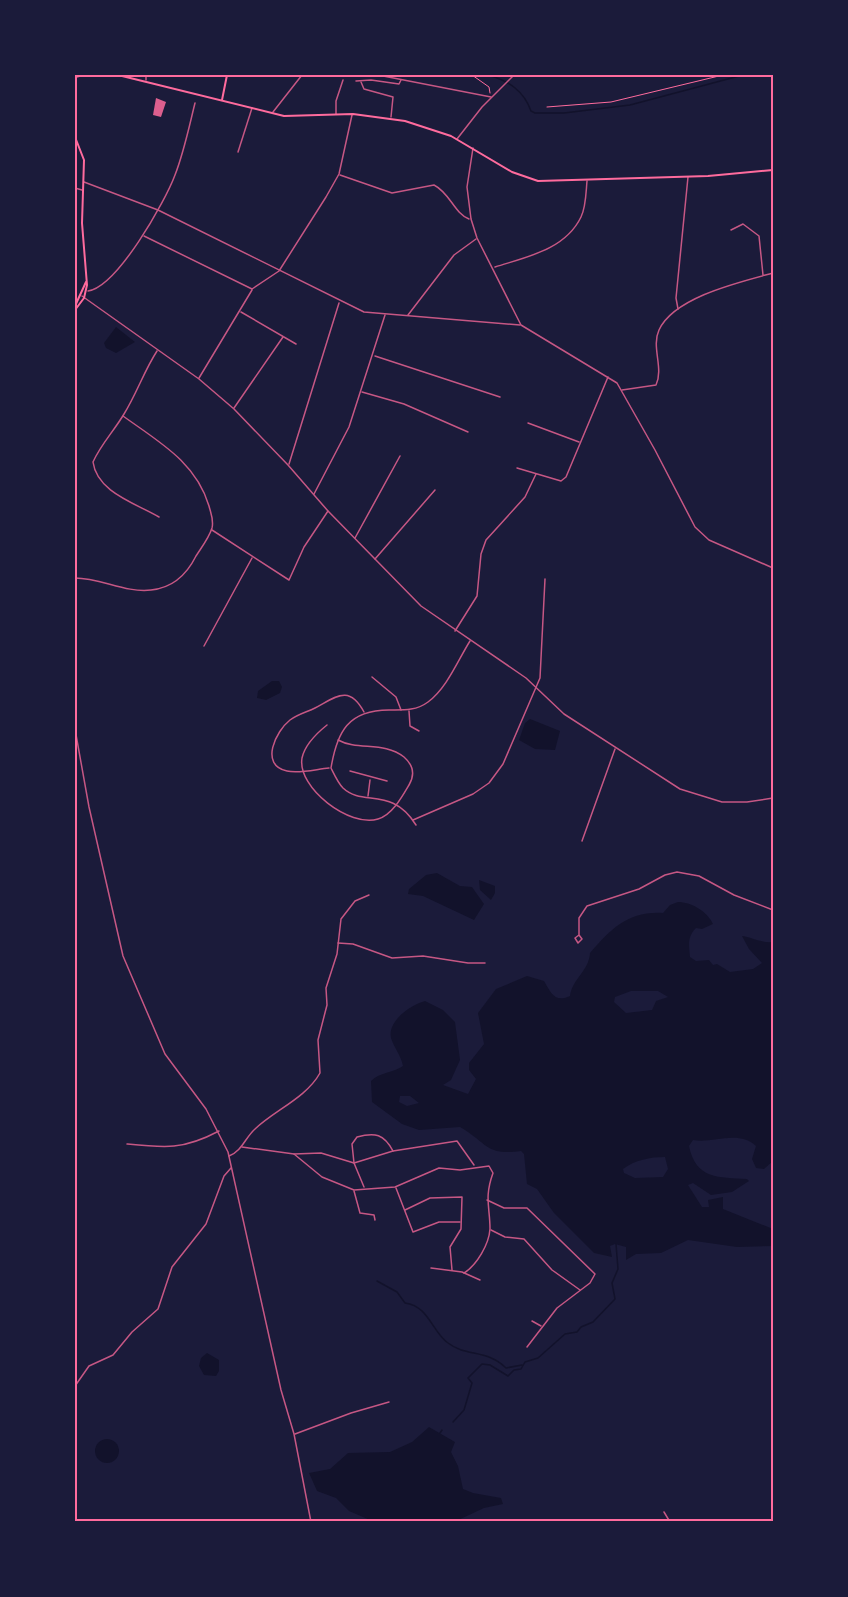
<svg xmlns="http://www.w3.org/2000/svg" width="848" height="1597" viewBox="0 0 848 1597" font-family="Raleway,sans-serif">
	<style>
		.water { fill: #12122b; fill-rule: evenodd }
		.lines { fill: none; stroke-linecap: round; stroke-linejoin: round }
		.stream { stroke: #12122b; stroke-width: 1.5 }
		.building { fill: #dd5f8e }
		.path { stroke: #ff6b9d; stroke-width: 1 }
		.minor { stroke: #c65784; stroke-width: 1.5 }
		.tertiary { stroke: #c65784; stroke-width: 1.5 }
		.secondary { stroke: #ff6b9d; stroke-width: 2 }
		.primary { stroke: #ff6b9d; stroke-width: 2 }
		.neatline { fill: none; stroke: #ff6b9d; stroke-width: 2 }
	</style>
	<rect width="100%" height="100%" fill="#1b1b3a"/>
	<g class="water">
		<path d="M116,327l19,15 -19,11 -10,-5 -2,-5z"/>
		<path d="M272,681h7l3,6 -2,6 -14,7 -9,-2 1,-7z"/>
		<path d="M530,719l30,12 -5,19 -20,-1 -16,-9 6,-17z"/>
		<path d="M437,873l23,13 12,1 12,17 -10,16 -51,-24 -15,-2 1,-5 17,-14z"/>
		<path d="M479,880l16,6v7l-4,7 -11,-10z"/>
		<path d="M678,902c13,0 29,9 35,22l-11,5 -6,-1c-9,9 -7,17 -6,29l6,4 13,-1 4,5 4,-1 13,8 23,-3 9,-6 -13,-14 -7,-13c12,2 19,7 31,6v219l-9,8 -8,-1 -4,-9 4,-13c-18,-17 -43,-2 -63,-6l-4,6c7,34 30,31 58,33l2,2 -17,11 -21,3 -18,-12 -5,2 14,22h7l-1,-7 15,-3v12l50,20v17l-36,1 -49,-7 -27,13 -25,1 -10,6v-13l-11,-3 -5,2 2,11 -18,-4 -40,-40 -17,-24 -10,-5 -3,-30 -3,-3c-36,5 -33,-8 -61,-24l-41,3 -17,-6 -30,-22 -1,-21c9,-9 22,-8 32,-15 -2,-11 -9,-18 -12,-28 -4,-17 21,-34 34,-37l18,9 12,12 5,38 -9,20 -8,5 25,9 8,-15 -7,-9v-7l15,-19 -6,-31 18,-24 31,-13 17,5c7,12 11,22 26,15 2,-17 19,-25 20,-43 21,-24 38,-42 73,-40l7,-8zM631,991h27l10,6 -12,4 -4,9 -26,3 -12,-11 1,-5zM400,1096h10l9,7 -12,3 -8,-4zM665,1157l3,12 -5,8 -28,1 -11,-5 -1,-4c12,-9 27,-12 42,-12z"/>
		<path d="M207,1353l12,7v11l-3,5 -12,-1 -5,-9 2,-8z"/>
		<path d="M429,1427l26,15 -4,10 7,14 5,23 10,4 28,5 2,6 -19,4 -30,14h-63l-21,-2 -21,-9 -13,-13 -19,-7 -8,-18 21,-4 18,-16 42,-1 22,-10z"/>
		<circle cx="107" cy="1451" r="12"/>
	</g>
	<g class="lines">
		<g class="stream">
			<path d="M488,75c21,6 36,16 43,36l4,2h29l66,-8 113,-30"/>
			<path d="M377,1281l20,11 8,11c24,3 27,29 43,40 18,14 39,6 58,25l16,-3"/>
			<path d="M453,1422l11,-12 8,-27 -4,-5 14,-14 8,1 18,11 6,-6 7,-1 4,-7 13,-4 27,-24 12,-2 4,-5 12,-5 22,-23 -3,-16 6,-14 -2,-25"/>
			<path d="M440,1433l2,-3"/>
		</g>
	</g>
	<path class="building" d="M156,98l10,4 -5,15 -8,-2z"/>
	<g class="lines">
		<g class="path">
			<path d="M472,75l17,12 1,6"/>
			<path d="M547,107l64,-5 112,-27"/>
		</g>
		<g class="minor">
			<path d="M378,75l113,22"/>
			<path d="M146,80v-5"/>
			<path d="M356,81l15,-1 28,4 2,-4"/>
			<path d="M361,82l3,7 29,8 -2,20"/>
			<path d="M273,112l29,-37"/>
			<path d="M336,114v-13l7,-21"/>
			<path d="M473,148l-6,39 4,32 6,19 44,87 96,58 38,67 40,77 14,13 64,28"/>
			<path d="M238,152l14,-44"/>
			<path d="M340,175l52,18 42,-8c16,8 20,28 35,34"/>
			<path d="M84,182l74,28 206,102 156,13"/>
			<path d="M731,230l12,-6 16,12 4,39"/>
			<path d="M144,236l108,53"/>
			<path d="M495,267c31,-10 70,-17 86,-50 5,-10 5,-25 6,-36"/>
			<path d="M252,289l27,-18 47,-74 13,-23 13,-59"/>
			<path d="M88,291c29,-4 77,-89 87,-116 9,-23 14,-48 20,-72"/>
			<path d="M678,309l-2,-11 12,-121"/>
			<path d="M241,312l55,32"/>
			<path d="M408,315l46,-60 22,-16"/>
			<path d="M157,351c-13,20 -20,42 -33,63 -10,17 -23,30 -31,48 4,30 42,41 66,55"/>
			<path d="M375,356l125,41"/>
			<path d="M199,378l53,-88"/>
			<path d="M622,390l34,-5c8,-17 -5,-38 3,-55 15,-33 81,-48 114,-57"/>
			<path d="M362,392l42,12 64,28"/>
			<path d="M234,408l49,-71"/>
			<path d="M528,423l51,19"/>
			<path d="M289,464l50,-161"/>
			<path d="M517,468l44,13 5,-4 42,-100"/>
			<path d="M314,494l35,-67 36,-112"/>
			<path d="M212,530l77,50 15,-33 24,-36"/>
			<path d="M355,538l45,-82"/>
			<path d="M375,559l60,-69"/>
			<path d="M75,578c26,0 50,15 76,12 21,-2 36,-16 45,-34 5,-8 13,-18 16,-28 2,-8 -1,-14 -3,-22 -13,-44 -50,-64 -86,-90"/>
			<path d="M455,631l22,-35 4,-42 5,-14 39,-43 11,-23"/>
			<path d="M204,646l48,-88"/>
			<path d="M372,677l24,20 5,13"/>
			<path d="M409,711l1,15 9,5"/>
			<path d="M327,725c-10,8 -22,19 -25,33 -5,30 48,70 76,61 14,-4 24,-22 31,-34 6,-10 4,-20 -5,-28 -20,-16 -46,-6 -66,-17"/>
			<path d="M329,768c-12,1 -30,6 -42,3 -28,-6 -11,-40 3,-51 8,-6 17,-8 25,-12 21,-11 34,-24 49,4"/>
			<path d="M350,771l37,10"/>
			<path d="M368,796l2,-16"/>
			<path d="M413,820l60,-26 16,-11 14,-19 37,-86 5,-99"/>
			<path d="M416,825c-24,-39 -53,-18 -73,-37 -5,-5 -9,-14 -12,-20 6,-36 17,-58 58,-58 14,0 27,1 39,-8 19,-14 30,-42 42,-61"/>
			<path d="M582,841l33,-92"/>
			<path d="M579,935l-4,3 3,5 4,-4 -3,-4v-17l8,-12 52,-17 26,-14 12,-3 22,4 35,19 39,15"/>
			<path d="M338,943l15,1 39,14 31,-2 45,7h17"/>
			<path d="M127,1144c38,4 56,6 92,-13"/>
			<path d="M242,1147l52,7 27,-1 33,10 39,-12 64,-10 17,24"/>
			<path d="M294,1154l28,23 32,13 41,-3 44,-19 21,2 29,-4 4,7c-9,25 -3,34 -3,56 -1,15 -13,36 -26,44"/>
			<path d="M229,1156c13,-5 16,-18 26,-27 20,-19 51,-31 65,-56l-2,-33 9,-35 -1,-17 11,-34 4,-35 14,-18 14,-6"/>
			<path d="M364,1187l-10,-24 -2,-19 5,-7c18,-5 27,-3 36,14"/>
			<path d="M396,1188l17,44 26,-10h21"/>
			<path d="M354,1191l6,22 14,2 1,5"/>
			<path d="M487,1200l17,8h23l68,66 -5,9 -33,25 -30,39"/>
			<path d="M405,1210l25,-12 32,-1 -1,32 -11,18 2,23"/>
			<path d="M491,1230l14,7 19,2 28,31 28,20"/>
			<path d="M431,1268l31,4 18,8"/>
			<path d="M532,1321l9,5"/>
			<path d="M75,1386l14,-20 24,-11 19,-23 26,-23 14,-42 34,-43 18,-48 7,-8"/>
			<path d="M295,1434l56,-21 38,-11"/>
			<path d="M664,1512l6,10"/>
		</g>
		<g class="tertiary">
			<path d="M457,139l25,-32 32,-32"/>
			<path d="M75,188l7,2"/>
			<path d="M82,296l117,83 35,30 54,56 40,46 93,95 105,72 38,36 116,75 42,13h25l26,-4"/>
			<path d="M75,729l14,78 34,149 42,98 41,55 22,43 53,238 13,44 17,88"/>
		</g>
		<g class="secondary">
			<path d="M75,77l9,-2"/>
			<path d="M222,100l5,-25"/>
		</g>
		<g class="primary">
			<path d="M118,75l166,41 69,-2 52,7 46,15 61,36 26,9 170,-5 65,-6"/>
			<path d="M75,137l9,23 -2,63 5,62 -3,13 -9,12"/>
			<path d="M75,306l11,-24"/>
		</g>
	</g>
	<rect width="848" height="1597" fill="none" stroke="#1b1b3a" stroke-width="153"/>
	<rect x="76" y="76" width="696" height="1444" class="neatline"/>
</svg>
